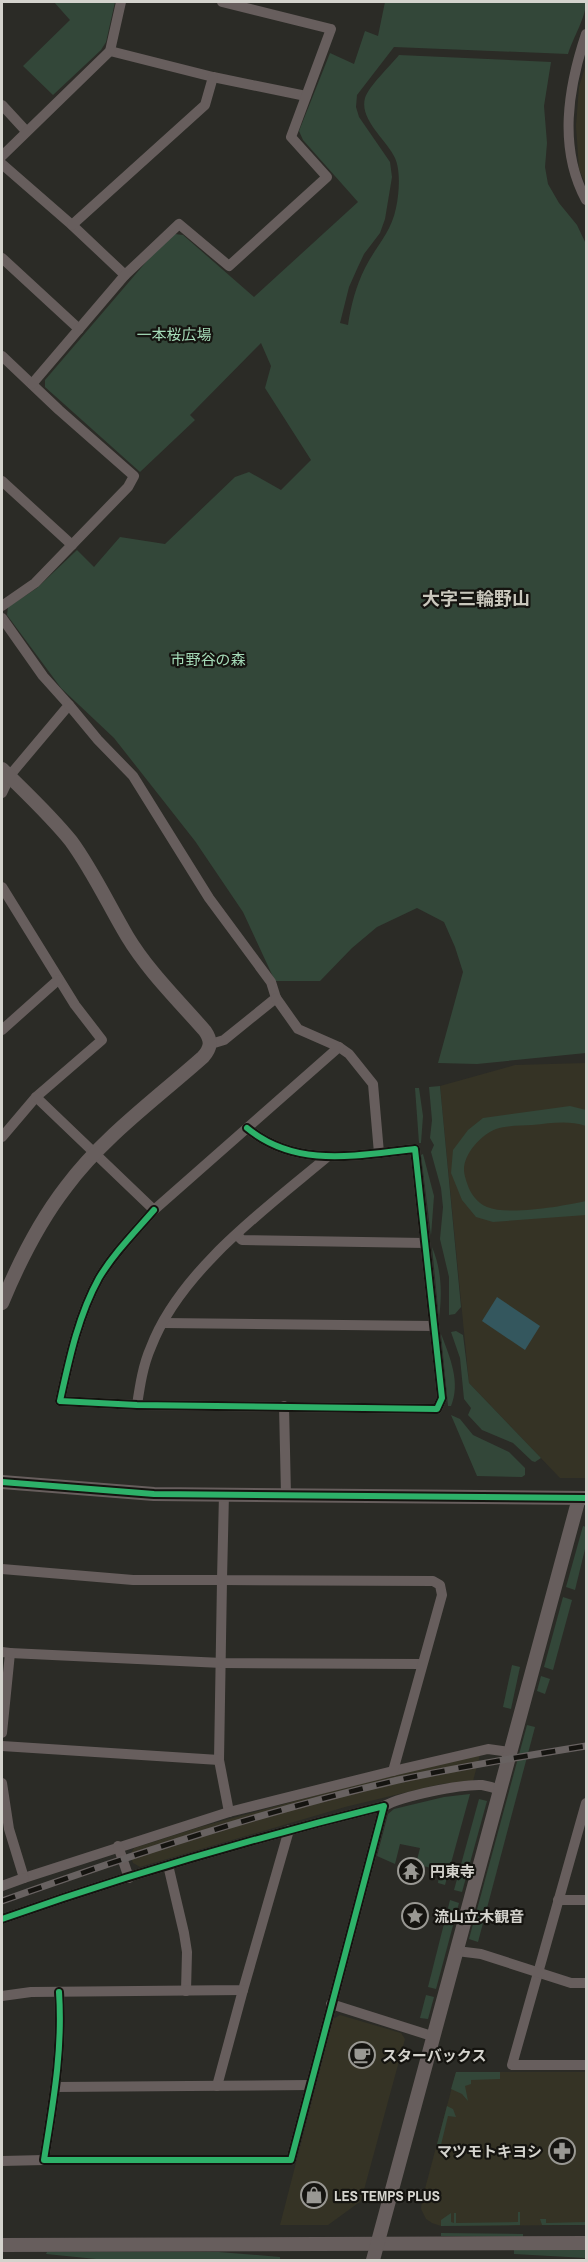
<svg xmlns="http://www.w3.org/2000/svg" width="588" height="2262" viewBox="0 0 588 2262" font-family="'Archivo Narrow','Noto Sans JP',sans-serif">
	<style>
		.built { fill: #353325 }
		.green { fill: #334739 }
		.water { fill: #34575e }
		.lines { fill: none; stroke-linecap: round; stroke-linejoin: round }
		.minor { stroke: #675e5d; stroke-width: 10 }
		.tertiary { stroke: #675e5d; stroke-width: 14 }
		.rail-casing { stroke: #686261; stroke-width: 7 }
		.rail { stroke: #151410; stroke-width: 4.5; stroke-dasharray: 14; stroke-linecap: butt }
		.cycleway-casing { stroke: #151410; stroke-width: 10 }
		.cycleway { stroke: #2db169; stroke-width: 6 }
		.labels { text-anchor: middle; dominant-baseline: central; stroke-width: 4.5; stroke-linejoin: round; paint-order: stroke }
		.park-label { font-size: 15px; fill: #a5dbb8; stroke: #151410 }
		.poi-label { font-size: 15px; font-weight: bold; fill: #d4d3cd; stroke: #151410; text-anchor: start }
		.quarter-label { font-size: 18px; font-weight: bold; fill: #c9c7bc; stroke: #151410 }
	</style>
	<rect width="100%" height="100%" fill="#2b2b26"/>
	<g class="built">
		<path d="M586,64v121l-7,-16 -3,-43 3,-39z"/>
		<path d="M586,1063v415h-26l-91,-95 -29,-297 75,-21z"/>
		<path d="M480,1755l-7,26 -32,3 -96,23 -205,60 -7,-4 -3,-8 4,-7 66,-21 153,-42z"/>
		<path d="M340,2015l61,18 4,6 -44,162 -33,24h-48l53,-206z"/>
		<path d="M456,2072h130v153l-145,1 -9,-3 -6,-4 -5,-10 1,-9z"/>
	</g>
	<g class="green">
		<path d="M54,2h61l-9,40 -5,8 -48,45 -30,-29 47,-46z"/>
		<path d="M385,2h201c0,15 -13,36 -18,52l-174,-7 -37,48 -1,12 3,10 31,45 2,15 -7,42 -5,14 -16,21 -7,15 -8,18 -9,36 8,2c3,-20 8,-39 17,-57 11,-22 26,-35 31,-60 3,-14 5,-37 -1,-50 -8,-18 -36,-38 -30,-60 4,-12 25,-32 34,-43l152,7 -7,44 3,37 -2,24 3,17 11,19 18,22 9,19v809l-109,11 -39,-1 25,-91 -8,-25 -11,-25 -27,-14 -40,19 -25,21 -32,33h-45l-32,-69 -48,-71 -81,-103 -53,-50 -54,-73 1,-8 29,-19 40,-38 17,17 26,-30 45,7 70,-67 14,-5 32,18 30,-30 -46,-72 6,-22 -10,-23 -71,72 5,5 -55,52 -95,-85v-7l107,-125 23,-21 8,1 71,62 104,-95 -55,-62 -4,-9 31,-78 24,11 11,-33 13,5z"/>
		<path d="M440,1086l21,221 -6,7 -6,1v-38l-9,-38 3,-32 -2,-19 -10,-36 3,-7 -4,-7 2,-18 -3,-33z"/>
		<path d="M415,1088h4l4,28 -2,27h-2z"/>
		<path d="M570,1106l16,4v16c-18,-6 -34,-3 -54,-1 -11,1 -25,0 -36,4 -15,6 -32,24 -32,41 0,4 2,10 3,13 3,10 10,20 20,24 22,9 76,-1 99,-6v14l-93,7 -17,-5 -14,-17 -11,-27 2,-23 15,-20 15,-12z"/>
		<path d="M423,1154l11,42 -3,40 -10,-81z"/>
		<path d="M432,1247c10,24 10,47 7,72z"/>
		<path d="M456,1331l7,4 6,48 72,75 -6,4 -3,-1 -19,-18 -31,-13 -14,-15 3,-7 -7,-9 -4,-41 -9,-26z"/>
		<path d="M441,1334c9,23 20,49 10,72h-3z"/>
		<path d="M451,1415l9,4 13,16 36,17 16,16v7l-3,2 -45,-1z"/>
		<path d="M583,1526l3,1v18l-11,45 -9,-3z"/>
		<path d="M563,1597l9,3 -19,70 -9,-3z"/>
		<path d="M512,1665l8,2 -9,42 -8,-2z"/>
		<path d="M541,1676l9,3 -5,15 -8,-3z"/>
		<path d="M527,1725l8,2 -57,215 -9,-3z"/>
		<path d="M470,1794l-25,91 -7,-2 1,-8 -9,-2 1,-5 -15,-4 4,-16 -20,-4 -5,20 -18,-8 11,-42 6,-5 50,-12z"/>
		<path d="M479,1799l8,2 -25,91 -8,-2z"/>
		<path d="M450,1900l9,3 -23,86 -8,-2z"/>
		<path d="M426,1995l8,2 -6,22 -8,-1z"/>
		<path d="M456,2072h44v7l-29,1v4l-6,2 3,15 -6,-7 -11,-5z"/>
		<path d="M447,2106l6,3 3,8 -8,-1 -8,33 -4,-1z"/>
		<path d="M518,2212h2v13l-79,1v-6l10,-7v9l3,1v-10h2v10l62,-1z"/>
		<path d="M540,2219h6v4l40,-1v3h-44z"/>
		<path d="M441,2233l82,1v3l-82,-1z"/>
		<path d="M514,2250h72v8l-72,-4z"/>
		<path d="M47,2252h172l61,5v3h-174l-60,-6z"/>
	</g>
	<path class="water" d="M497,1297l43,29 -15,24 -43,-29z"/>
	<g class="lines">
		<g class="minor">
			<path d="M586,34c-18,54 -28,114 0,166"/>
			<path d="M110,51l103,26 93,19"/>
			<path d="M2,105l24,26"/>
			<path d="M2,156l108,-105 11,-49"/>
			<path d="M2,164l70,61 53,50"/>
			<path d="M72,225l133,-120 8,-28"/>
			<path d="M2,258l77,71"/>
			<path d="M2,356l57,54 75,66 -6,11 -93,96 -33,23"/>
			<path d="M32,384l93,-109 54,-51 50,42 98,-89 -36,-40 40,-108 -109,-27"/>
			<path d="M2,481l70,64"/>
			<path d="M2,618l41,58 26,29 -58,69 -9,19"/>
			<path d="M69,705l29,35 35,36 76,122 62,84 5,16 -52,42 -13,4"/>
			<path d="M2,887l73,118 27,35 -66,57 -34,40"/>
			<path d="M2,1030l56,-50"/>
			<path d="M339,1047l10,7 24,30 6,69"/>
			<path d="M36,1097l118,113 185,-163 -41,-18 -22,-31"/>
			<path d="M154,1210c-19,22 -40,43 -55,68 -21,38 -30,82 -39,123l77,4 300,4 5,-11 -27,-249c-58,6 -118,20 -168,-21"/>
			<path d="M237,1235l5,5 183,3"/>
			<path d="M163,1323l271,3"/>
			<path d="M137,1405c3,-20 6,-40 14,-58 29,-76 114,-138 175,-189"/>
			<path d="M284,1406l2,89"/>
			<path d="M2,1569l131,11h89l-3,180 10,52"/>
			<path d="M2,1652l8,1 -8,80"/>
			<path d="M10,1653l212,10 200,1"/>
			<path d="M2,1746l217,14"/>
			<path d="M393,1771l95,-22 22,3"/>
			<path d="M2,1783l7,46 15,49 205,-66 164,-41 49,-176 -2,-10 -7,-4 -211,-1 2,-86"/>
			<path d="M586,1803l-74,262h74"/>
			<path d="M384,1806c19,-10 76,-22 98,-21 6,1 13,3 18,5"/>
			<path d="M118,1846l11,32"/>
			<path d="M168,1865l16,68 3,19 -1,39"/>
			<path d="M2,1886l22,-8"/>
			<path d="M558,1900h28"/>
			<path d="M2,1919c125,-44 252,-81 382,-113l-93,354h-247c9,-57 19,-110 15,-168"/>
			<path d="M457,1951l24,3 90,29h15"/>
			<path d="M2,1996l29,-4 212,-2 46,-160"/>
			<path d="M331,2004l104,33"/>
			<path d="M217,2086l26,-96"/>
			<path d="M56,2087l254,-2"/>
			<path d="M2,2161l42,-1"/>
		</g>
		<g class="tertiary">
			<path d="M2,769c23,23 48,46 69,72 22,30 37,63 56,95 21,35 51,64 78,95 7,10 6,17 -2,26 -46,41 -100,80 -137,130 -27,35 -47,75 -64,116"/>
			<path d="M2,1482l152,12 432,4"/>
			<path d="M2,2245l584,-2"/>
			<path d="M373,2260l206,-762"/>
		</g>
		<defs>
			<path id="rail" d="M2,1901c129,-46 262,-90 396,-121 62,-13 126,-24 188,-34"/>
		</defs>
		<use href="#rail" class="rail-casing"/>
		<use href="#rail" class="rail"/>
		<defs>
			<g id="cycleway">
				<path d="M154,1210c-19,22 -40,43 -55,68 -21,38 -30,82 -39,123l77,4 300,4 5,-11 -27,-249c-58,6 -118,20 -168,-21"/>
				<path d="M2,1482l152,12 432,4"/>
				<path d="M2,1919c125,-44 252,-81 382,-113l-93,354h-247c9,-57 19,-110 15,-168"/>
			</g>
		</defs>
		<use href="#cycleway" class="cycleway-casing"/>
		<use href="#cycleway" class="cycleway"/>
	</g>
	<defs>
		<symbol id="temple-ring" viewBox="-11 -11 22 22"><circle r="9.5" fill="#151410" stroke="#999893" stroke-width="1.5"/><path d="M0-6L5-2H3V0L6.5 2.5H4V6H1.5V3h-3V6H-4V2.5H-6.5L-3 0V-2H-5Z" fill="#999893"/></symbol>
		<symbol id="sight-ring" viewBox="-11 -11 22 22"><circle r="9.5" fill="#151410" stroke="#999893" stroke-width="1.5"/><path d="M0-6L1.8-2.2L6-1.7L2.9 1.2L3.7 5.4L0 3.3L-3.7 5.4L-2.9 1.2L-6-1.7L-1.8-2.2Z" fill="#999893"/></symbol>
		<symbol id="cafe-ring" viewBox="-11 -11 22 22"><circle r="9.5" fill="#151410" stroke="#999893" stroke-width="1.5"/><path d="M-5.5-4.5H6V0H3Q3 3.5 0 3.5H-2.5Q-5.5 3.5-5.5 0ZM3-3.2v2h1.7v-2ZM-6 4.5H4V6H-6Z" fill="#999893"/></symbol>
		<symbol id="pharmacy-ring" viewBox="-11 -11 22 22"><circle r="9.5" fill="#151410" stroke="#999893" stroke-width="1.5"/><path d="M-2-6h4v4h4v4h-4v4h-4v-4h-4v-4h4Z" fill="#999893"/></symbol>
		<symbol id="shop-ring" viewBox="-11 -11 22 22"><circle r="9.5" fill="#151410" stroke="#999893" stroke-width="1.5"/><path d="M-5-2.5h2.3a2.7 3.5 0 0 1 5.4 0H5L5.5 6h-11ZM-1.5-2.5h3a1.5 2.3 0 0 0-3 0Z" fill="#999893"/></symbol>
	</defs>
	<g fill-rule="evenodd">
		<use href="#temple-ring" x="396" y="1856" width="30" height="30"/>
		<use href="#sight-ring" x="400" y="1901" width="30" height="30"/>
		<use href="#cafe-ring" x="347" y="2040" width="30" height="30"/>
		<use href="#pharmacy-ring" x="547" y="2136" width="30" height="30"/>
		<use href="#shop-ring" x="299" y="2180" width="30" height="30"/>
	</g>
	<g class="labels">
		<g class="park-label">
			<text x="174" y="334">一本桜広場</text>
			<text x="208" y="659">市野谷の森</text>
		</g>
		<g class="poi-label">
			<text x="430" y="1871">円東寺</text>
			<text x="434" y="1916">流山立木観音</text>
			<text x="382" y="2055">スターバックス</text>
			<text x="542" y="2151" text-anchor="end">マツモトキヨシ</text>
			<text x="334" y="2195">LES TEMPS PLUS</text>
		</g>
		<g class="quarter-label">
			<text x="476" y="598">大字三輪野山</text>
		</g>
	</g>
	<rect width="588" height="2262" fill="none" stroke="#d4d3cd" stroke-width="6"/>
</svg>
